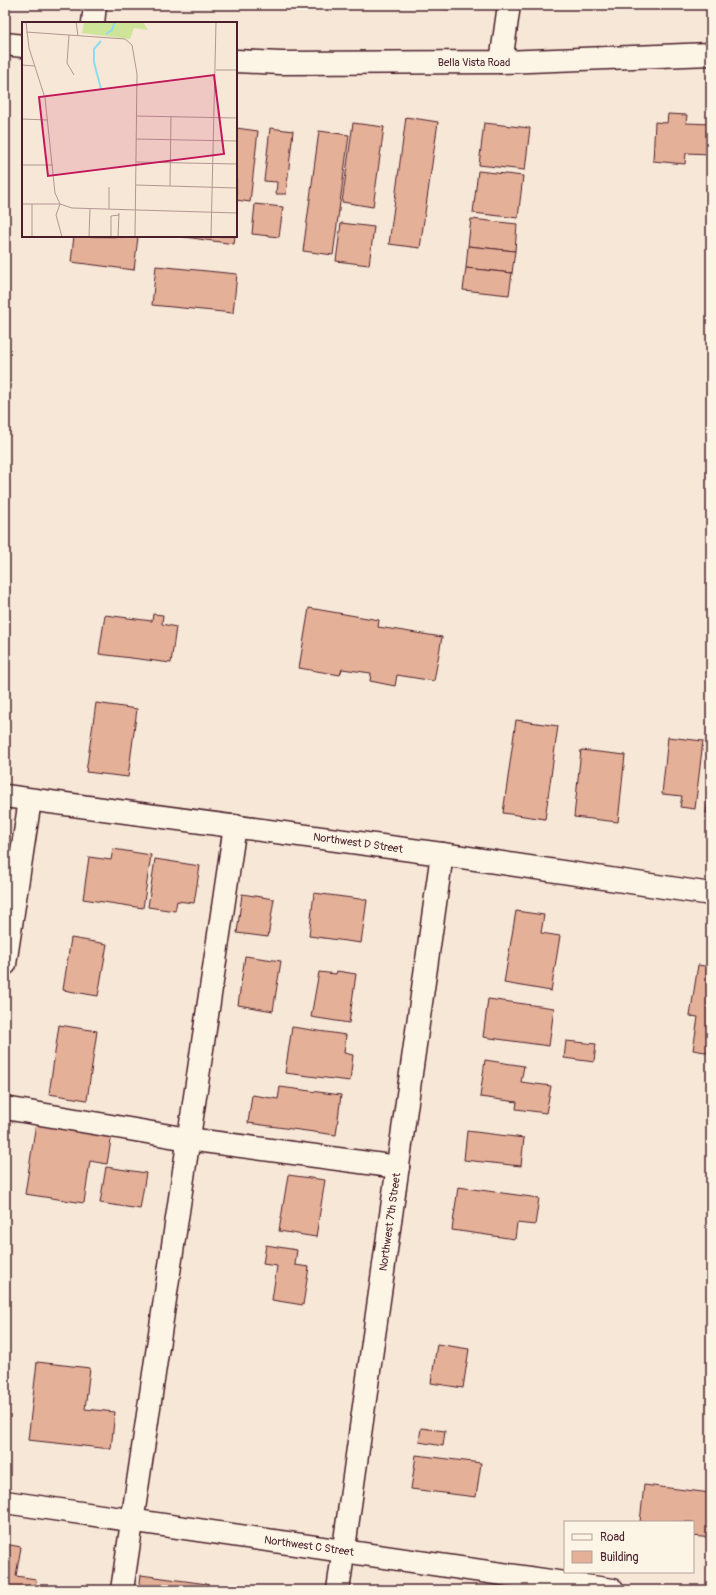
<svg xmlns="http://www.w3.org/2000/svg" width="716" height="1595" viewBox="0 0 716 1595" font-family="Pangolin,sans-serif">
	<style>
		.building { fill: #e5b098; stroke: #4a1f2b }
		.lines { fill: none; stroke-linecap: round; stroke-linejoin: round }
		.minor-casing { stroke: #4a1f2b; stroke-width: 25 }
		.minor { stroke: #fcf5e5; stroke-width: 22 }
		.labels { text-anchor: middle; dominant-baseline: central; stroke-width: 3; stroke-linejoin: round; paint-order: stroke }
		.street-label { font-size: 11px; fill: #4a1f2b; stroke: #fcf5e5 }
		.inset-river { fill: none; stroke: #8eddec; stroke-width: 2 }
		.inset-road { fill: none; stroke: #b29792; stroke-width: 1 }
		.view { fill: #c2185b; fill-opacity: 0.15; stroke: #c2185b; stroke-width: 2 }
		.inset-edge { fill: none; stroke: #4a1f2b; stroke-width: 2 }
	</style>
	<rect width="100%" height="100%" fill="#f7e7d6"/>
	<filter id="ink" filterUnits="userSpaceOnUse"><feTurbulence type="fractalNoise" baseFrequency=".025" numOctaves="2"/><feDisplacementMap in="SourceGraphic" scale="8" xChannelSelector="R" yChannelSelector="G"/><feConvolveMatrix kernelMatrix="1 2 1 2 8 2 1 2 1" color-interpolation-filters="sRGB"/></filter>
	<g filter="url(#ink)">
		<g class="building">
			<path d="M415,5h37l-1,5z"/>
			<path d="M668,114l19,1 -1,8 25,1v30l-25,-1 -1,11 -32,-3 2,-39 12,1z"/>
			<path d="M406,117l32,5 -18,126 -31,-4z"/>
			<path d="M353,123l31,4 -11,80 -31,-5z"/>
			<path d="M484,123l46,5 -5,42 -46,-5z"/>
			<path d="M236,128l22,3 -8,71 -14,-2z"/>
			<path d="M270,128l23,3 -7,63h-10l1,-12 -13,-1z"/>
			<path d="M319,131l30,4 -16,120 -30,-4z"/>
			<path d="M478,171l45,5 -5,42 -45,-5z"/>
			<path d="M255,204l28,3 -4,30 -27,-3z"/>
			<path d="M471,219l46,5 -2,27 -47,-5z"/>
			<path d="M341,223l33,4 -5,38 -33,-4z"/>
			<path d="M74,236l64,1 -4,33 -63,-8z"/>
			<path d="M178,236h57l-1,8z"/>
			<path d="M468,246l47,5 -3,22 -46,-5z"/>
			<path d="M156,266l81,8 -4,39 -81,-8z"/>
			<path d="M466,268l46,5 -3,22 -46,-5z"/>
			<path d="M309,608l70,12 -1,7 64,10 -8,44 -37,-6 -2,11 -25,-5 1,-8 -29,-4 -2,6 -41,-7z"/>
			<path d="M153,614l10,1 -1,9 14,3 -5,36 -72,-9 6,-39 47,6z"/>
			<path d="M96,703l41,6 -9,68 -42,-5z"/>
			<path d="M516,720l42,6 -13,93 -42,-6z"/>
			<path d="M668,737l35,4 -8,68 -15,-2 2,-11 -20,-2z"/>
			<path d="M581,750l44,5 -7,67 -44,-5z"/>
			<path d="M711,774v39h-5z"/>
			<path d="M113,849l38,6 -8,53 -60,-9 6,-42 22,3z"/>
			<path d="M155,859l45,7 -6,37 -17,-2 -2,10 -27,-4z"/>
			<path d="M314,893l53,7 -6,43 -52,-7z"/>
			<path d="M242,894l32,5 -6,38 -31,-4z"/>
			<path d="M516,911l28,4 -3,18 19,3 -9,55 -47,-8z"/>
			<path d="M71,938l36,6 -9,52 -35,-6z"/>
			<path d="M245,956l36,5 -8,50 -35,-6z"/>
			<path d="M698,965l13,2v86l-18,-3 5,-33 -8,-1z"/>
			<path d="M337,971l19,3 -7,49 -38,-6 8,-45 17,2z"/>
			<path d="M488,999l66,9 -5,38 -66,-9z"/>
			<path d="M59,1025l38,6 -10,69 -38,-6z"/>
			<path d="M292,1027l54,8 -2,18 9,2 -3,26 -65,-8z"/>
			<path d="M566,1041l30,3 -2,18 -30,-4z"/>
			<path d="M485,1060l39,6 -3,16 30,4 -5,27 -30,-4 1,-7 -37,-5z"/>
			<path d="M280,1087l61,8 -5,40 -88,-12 4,-28 26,4z"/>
			<path d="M36,1123l76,11 -5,30 -17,-3 -6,42 -59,-9z"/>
			<path d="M467,1131l57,7 -3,28 -57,-6z"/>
			<path d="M106,1167l40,6 -6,36 -40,-6z"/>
			<path d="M288,1175l37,5 -9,57 -37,-6z"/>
			<path d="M458,1187l81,11 -4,27 -18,-2 -2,16 -63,-9z"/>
			<path d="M266,1245l31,5 -2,15 14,2 -6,38 -31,-5 5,-34 -14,-2z"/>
			<path d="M437,1344l32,5 -6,39 -32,-5z"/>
			<path d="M37,1362l53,6 -5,41 30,3 -4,37 -83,-9z"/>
			<path d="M421,1428l24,3 -2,15 -24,-4z"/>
			<path d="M416,1455l65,8 -5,34 -65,-8z"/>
			<path d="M644,1485l67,8v45l-18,-2v-14h-53z"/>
			<path d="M5,1544l16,3 -5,29 20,3 -2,11h-29z"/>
			<path d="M141,1575l66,9 -1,6h-67z"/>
		</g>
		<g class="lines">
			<defs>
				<g id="minor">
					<path d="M93,23l2,-18"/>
					<path d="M5,44l18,2"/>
					<path d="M236,61l44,2 221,-1 210,-8"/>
					<path d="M501,62l8,-57"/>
					<path d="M5,796l437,58 269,40"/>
					<path d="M5,964l25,-164"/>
					<path d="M5,1108l183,31 210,28"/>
					<path d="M5,1502l608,88"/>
					<path d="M122,1590l113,-764"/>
					<path d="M338,1590l104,-736"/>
				</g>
			</defs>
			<use href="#minor" class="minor-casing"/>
			<use href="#minor" class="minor"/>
		</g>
	</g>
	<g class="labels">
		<g class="street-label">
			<text x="474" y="62">Bella Vista Road</text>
			<text transform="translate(358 843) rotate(8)">Northwest D Street</text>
			<text transform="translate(390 1222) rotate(-82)">Northwest 7th Street</text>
			<text transform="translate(309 1546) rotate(8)">Northwest C Street</text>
		</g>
	</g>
	<g transform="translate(22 22)">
		<rect width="215" height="215" fill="#f7e7d6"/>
		<path d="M62,0h59l5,8 -14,-2 -4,11 -48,-6z" fill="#cee499"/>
		<path class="inset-river" d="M84,12l6,-4 3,-8M79,19l-7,8v13l7,27"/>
		<path class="inset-road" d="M4,0l3,26 16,50 10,95 5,11M54,0l2,14M4,10l99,7 7,6 5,29 -2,163M47,13l-2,28 7,12M0,43l13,1M194,48h21M114,94l101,2M0,97l26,1M114,117l101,2M114,140l101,2M0,143h31M114,163l101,3M148,164l1,-70M0,182h38l12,4 165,5M38,182l-4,11 6,22M87,187v-22M10,215v-33M67,215l1,-28M89,215v-21l8,-1M96,215l1,-24M189,215l5,-215"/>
		<path class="view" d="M192,53l10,79 -176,22 -9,-79z"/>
		<rect width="215" height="215" class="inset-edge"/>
	</g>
	<rect width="716" height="1595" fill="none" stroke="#fcf5e5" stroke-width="20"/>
	<rect x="10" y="10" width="696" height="1575" fill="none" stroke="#4a1f2b" stroke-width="1.5" filter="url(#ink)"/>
	<rect x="564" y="1521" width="130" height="52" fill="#fcf5e5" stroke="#b59f9b"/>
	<rect x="572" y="1534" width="20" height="6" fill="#fcf5e5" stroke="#b59f9b"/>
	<text x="600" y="1541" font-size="12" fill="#4a1f2b">Road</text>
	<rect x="572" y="1551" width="20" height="12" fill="#e5b098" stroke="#b59f9b"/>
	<text x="600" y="1561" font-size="12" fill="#4a1f2b">Building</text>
</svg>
